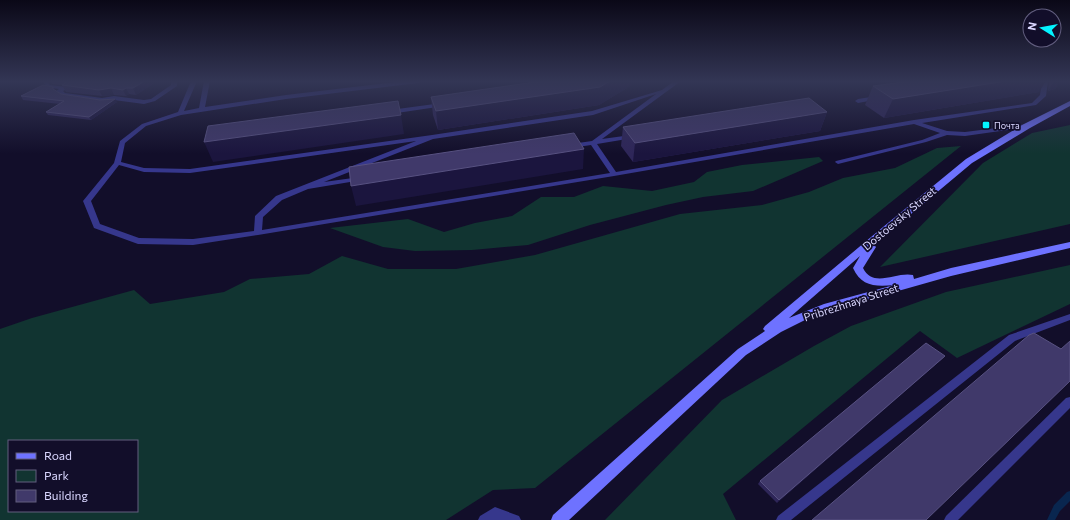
<svg xmlns="http://www.w3.org/2000/svg" width="1070" height="520" viewBox="0 0 1070 520" font-family="Commissioner,sans-serif">
	<style>
		.green { fill: #113431; fill-rule: evenodd }
		.lines { fill: none; stroke-linecap: round; stroke-linejoin: round }
		.stream { fill: #09264f; fill-rule: evenodd }
		.lane { fill: #36378c; fill-rule: evenodd }
		.secondary { fill: #6e72ff; fill-rule: evenodd }
		.wall { fill: #2e2659 }
		.shaded-wall { fill: #1b153e }
		.building { fill: #40396a; stroke: #585282 }
		.poi-dot { fill: #03f3ff; stroke: #120e2a; stroke-width: 1.5 }
		.labels { text-anchor: middle; dominant-baseline: central; stroke-width: 3.5; stroke-linejoin: round; paint-order: stroke }
		.far-poi-label { font-size: 9px; fill: #dad7ff; stroke: #120e2a; text-anchor: start }
		.street-label { font-size: 11px; fill: #dad7ff; stroke: #120e2a }
	</style>
	<rect width="100%" height="100%" fill="#120e2a"/>
	<g class="green">
		<path d="M1070,125v99l-190,43 103,-104 49,-30z"/>
		<path d="M961,146l-426,342 -42,2 -47,30h-446v-191l32,-11 102,-28 16,14 74,-12 26,-13 59,-5 33,-18 46,13h68l79,-14 145,-41 82,-9 47,-13 34,-14 52,-10 42,-20zM9,441h128v70h-128z"/>
		<path d="M819,157l4,4 -70,30 -50,6 -37,8 -76,20 -62,20 -56,5 -57,1 -32,-4 -53,-19 78,-9 36,13 31,-9 37,-7 29,-19h33l29,-11 49,5 42,-9 13,-10 35,-7z"/>
		<path d="M1070,265v39l-113,54 -37,-27 -197,163 13,26h-131l117,-120 92,-54 37,-20 95,-34z"/>
	</g>
	<g class="lines">
		<path class="stream" d="M1070,491v10l-10,10 -5,9h-8l7,-15 13,-13z"/>
		<g class="lane">
			<path d="M43,81h8l-3,2 2,2 17,2v2l-4,2 2,2 37,5 12,-2 30,4 7,-1 20,-14v-4h6v5l-22,15 -11,3 -30,-4 -12,2 -39,-6 -7,-5 3,-2 -13,-2z"/>
			<path d="M191,81h6l-13,30 15,-3 5,-27h6l-5,26 81,-12 118,-14h17l-3,2 -132,16 -105,16 -35,11 -21,17 -4,19 23,6 46,1 242,-34 160,-24 70,-21 12,-9h7l-79,58 29,-4 2,1v2l-36,6 19,28 298,-52 118,-17 8,-8 2,-14h6l-2,15 -10,9 -114,18 25,8 18,1 62,-8 2,1v2l-64,9 -18,-1 -21,7 -88,22 -3,-2 1,-1 86,-21 18,-7 -26,-9 -300,52 -356,59 -65,10 -55,-1 -44,-16 -11,-27 31,-38 6,-22 22,-17 36,-12zM656,94l-64,47 -21,3 -3,2 3,2 20,-3 19,28 -348,57 1,-13 19,-17 26,-11 54,-9 1,-1 -3,-2 -36,5 109,-43 160,-24zM416,141l-140,55 -21,20 -1,15 -61,8 -54,-1 -39,-14 -9,-23 28,-36 25,7 46,1z"/>
			<path d="M877,96l2,1v2l-21,4 -3,-2 3,-2z"/>
			<path d="M442,103l2,1v2l-54,8 -3,-2 3,-2z"/>
			<path d="M1070,314v6l-55,21 -224,179h-15l2,-4 231,-181z"/>
			<path d="M1070,397v11l-112,112h-14l2,-4 120,-118z"/>
			<path d="M495,507l24,9 2,4h-43l2,-4z"/>
		</g>
		<path class="secondary" d="M1070,101v5l-40,22 -58,35 -98,82 2,2 -13,21c10,21 34,3 50,7l1,4 37,-11 119,-26v6l-119,28 -120,34 -24,9 -26,13 -35,23 -177,165h-18l2,-5 185,-166 27,-18 -2,-2 2,-3 112,-94 89,-73 58,-35zM860,256l-7,12c8,18 22,19 41,17l-70,19 -35,14z"/>
	</g>
	<g class="wall">
		<path d="M51,81h102l1,2 -18,12 -7,-1 -3,2 -12,-1 -12,1 -36,-4 -4,-7 -10,-1z"/>
		<path d="M1049,81h11l-5,8 -7,2z"/>
		<path d="M873,86l166,6 -155,26 -19,-13z"/>
		<path d="M627,88l-28,17 -161,25 -5,-15 -2,-18z"/>
		<path d="M55,90l6,4 39,6 17,2 -26,18 -43,-5 -2,-3 14,-8 -37,-4 -2,-4z"/>
		<path d="M827,112l-7,19 -187,31 -12,-16 2,-19z"/>
		<path d="M945,356l-3,3 -165,144 -19,-19 2,-3z"/>
	</g>
	<g class="shaded-wall">
		<path d="M145,81h8l1,2 -18,12 -3,-7z"/>
		<path d="M610,81h26l-9,7 -28,17 -161,25 -2,-19z"/>
		<path d="M1006,81h40l-7,11 -155,26 9,-19z"/>
		<path d="M1054,81h6l-5,8 -7,2z"/>
		<path d="M111,88l3,7 -12,1 -3,-6z"/>
		<path d="M126,88l3,6 -3,2 -3,-6z"/>
		<path d="M115,99l2,3 -26,18 -2,-3z"/>
		<path d="M827,112l-7,19 -187,31 2,-19z"/>
		<path d="M401,115l3,19 -191,28 -9,-20z"/>
		<path d="M584,149l-1,20 -227,37 -5,-20z"/>
		<path d="M945,356l-3,3 -165,144 2,-3z"/>
	</g>
	<g class="building">
		<path d="M65,81h80l-12,7h-7l-3,2 -12,-2 -12,2 -37,-5 3,-2z"/>
		<path d="M542,81h68l-10,6 -164,24 -5,-14z"/>
		<path d="M911,81h95l-113,18 -20,-13z"/>
		<path d="M43,85l10,2v2l8,5 39,6 15,-1 -26,18 -43,-5 18,-11 -43,-5z"/>
		<path d="M809,98l18,14 -192,31 -12,-16z"/>
		<path d="M398,101l3,14 -197,27 4,-16z"/>
		<path d="M574,133l10,16 -233,37 -2,-19z"/>
		<path d="M1034,333l27,16 9,-8v40l-144,139h-114l217,-185z"/>
		<path d="M926,343l19,13 -166,144 -19,-19z"/>
	</g>
	<linearGradient id="sky" x2="0" y2="1"><stop stop-color="#0a0817"/><stop offset="0.53" stop-color="#333655"/><stop offset="1" stop-color="#333655" stop-opacity="0"/></linearGradient>
	<rect width="1070" height="154" fill="url(#sky)"/>
	<rect class="poi-dot" x="982" y="121" width="8" height="8" rx="2"/>
	<g class="labels">
		<g class="far-poi-label">
			<text x="994" y="125">Почта</text>
		</g>
		<g class="street-label">
			<text transform="translate(899 218) rotate(-40)">Dostoevsky Street</text>
			<text transform="translate(851 302) rotate(-18)">Pribrezhnaya Street</text>
		</g>
	</g>
	<rect x="8" y="440" width="130" height="72" fill="#120e2a" stroke="#625e7f"/>
	<rect x="16" y="453" width="20" height="6" fill="#6e72ff" stroke="#625e7f"/>
	<text x="44" y="460" font-size="12" fill="#dad7ff">Road</text>
	<rect x="16" y="470" width="20" height="12" fill="#113431" stroke="#625e7f"/>
	<text x="44" y="480" font-size="12" fill="#dad7ff">Park</text>
	<rect x="16" y="490" width="20" height="12" fill="#40396a" stroke="#625e7f"/>
	<text x="44" y="500" font-size="12" fill="#dad7ff">Building</text>
	<g transform="translate(1042 28) rotate(281)"><circle r="19" fill="#120e2a" stroke="#625e7f"/>
	<path d="M0-3L7 15L0 10L-7 15Z" fill="#03f3ff"/>
	<text y="-6" font-size="11" font-weight="bold" text-anchor="middle" fill="#dad7ff">N</text>
	</g>
</svg>
